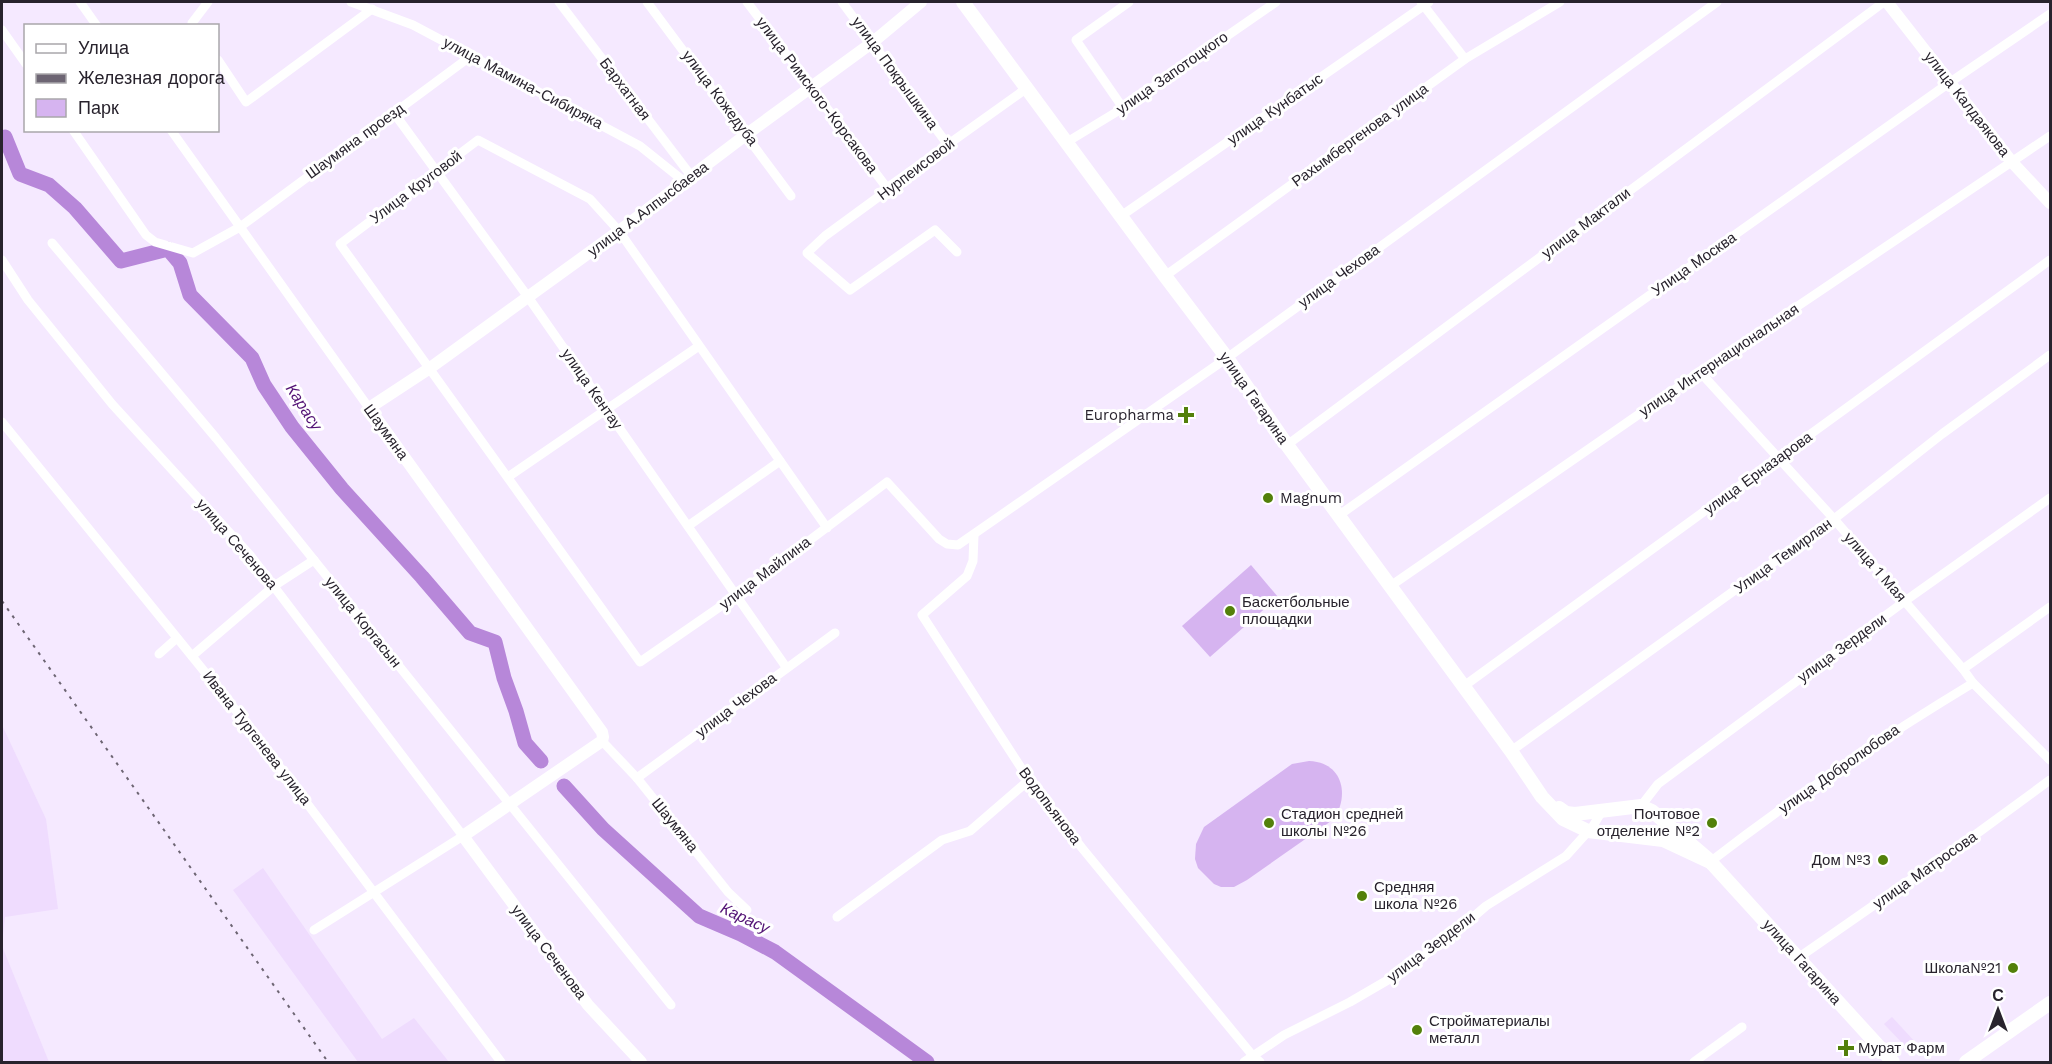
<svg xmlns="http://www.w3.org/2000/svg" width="2052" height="1064" viewBox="0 0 2052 1064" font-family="'Work Sans',sans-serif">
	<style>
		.built { fill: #efdcfe }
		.green { fill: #d6b4f0 }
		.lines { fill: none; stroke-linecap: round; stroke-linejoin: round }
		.river { stroke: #b787d9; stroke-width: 15 }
		.minor { stroke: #fff; stroke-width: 9 }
		.tertiary { stroke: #fff; stroke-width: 12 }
		.secondary { stroke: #fff; stroke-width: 14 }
		.rail { stroke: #6d6573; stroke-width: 2; stroke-dasharray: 3 6; stroke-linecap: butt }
		.poi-dot { fill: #53800a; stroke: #fff; stroke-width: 2 }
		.labels { text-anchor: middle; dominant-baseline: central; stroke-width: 6; stroke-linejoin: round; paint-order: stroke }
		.street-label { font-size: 15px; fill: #28232d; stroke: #fff }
		.poi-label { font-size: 15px; fill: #28232d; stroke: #fff; text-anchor: start }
		.water-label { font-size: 16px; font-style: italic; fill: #531375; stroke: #fff }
	</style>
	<rect width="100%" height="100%" fill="#f5e9ff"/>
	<g class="built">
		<path d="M2,725l44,94 12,90 -53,8 -3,29 47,116h-47z"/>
		<path d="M263,868l119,171 32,-21 35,44h-91l-125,-172z"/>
		<path d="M1892,1017l24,26 -7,7 -25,-26z"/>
	</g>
	<g class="green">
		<path d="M1251,565l27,32 -68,60 -28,-31z"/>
		<path d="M1309,761c33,1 41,33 25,58l-87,61 -13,7h-13l-7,-3 -16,-16 -3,-9 1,-15 8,-17 88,-63z"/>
	</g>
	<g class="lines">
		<g class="river">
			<path d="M2,138l3,-1 15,37 29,11 26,23 46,53 47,-12 12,14 10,32 62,63 12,27 28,42 50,62 80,88 48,56 25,9 9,36 12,33 9,32 16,18"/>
			<path d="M564,786l39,43 96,87 42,18 34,18 152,110"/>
		</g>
		<g class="minor">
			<path d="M80,2l17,24"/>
			<path d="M351,2l62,23 227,121 45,36"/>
			<path d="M559,2l133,175"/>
			<path d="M647,2l144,194"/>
			<path d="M747,2l140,186"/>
			<path d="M842,2l106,143"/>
			<path d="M1421,2l44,57"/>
			<path d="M193,26l-1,-3 16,-21"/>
			<path d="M2,30l24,34"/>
			<path d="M218,60l28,42 126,-93"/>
			<path d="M1123,108l-47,-68 53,-38"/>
			<path d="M394,113l134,184 258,370"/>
			<path d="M73,130l73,105 9,7 38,11 47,-26 231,-171"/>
			<path d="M171,130l198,278"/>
			<path d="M1067,142l56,-34 153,-106"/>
			<path d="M1121,216l308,-214"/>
			<path d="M52,243l164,195 455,567"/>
			<path d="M957,252l-22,-22 -85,60 -43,-37 18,-17 56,-41 6,-7 140,-100"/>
			<path d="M2,260l26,40 84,104 138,151 213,281 -149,94"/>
			<path d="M1165,276l300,-217 95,-57"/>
			<path d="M1700,372l134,147 129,150 10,14 77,77"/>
			<path d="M2,422l253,312 246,328"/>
			<path d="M1287,445l597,-443"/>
			<path d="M508,477l191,-131"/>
			<path d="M1338,516l611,-433 101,-69"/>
			<path d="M688,526l92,-65"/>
			<path d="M827,528l-208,-297 -29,-32 -112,-59 -138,104 300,418 97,-67 150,-113 52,57 8,5 11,1 269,-187 490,-356"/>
			<path d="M974,535l-1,26 -6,15 -45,39 107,165 53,68 171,208 7,6"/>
			<path d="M1389,587l311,-215 350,-236"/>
			<path d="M159,654l18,-16"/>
			<path d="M192,656l82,-70 40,-26"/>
			<path d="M1963,669l87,-62"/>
			<path d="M1464,686l586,-426"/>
			<path d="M602,741l35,37 91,114 19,18"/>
			<path d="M1511,751l323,-232 108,-85 108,-79"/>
			<path d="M637,778l198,-145"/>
			<path d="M1641,806l17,-22 247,-183 145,-103"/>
			<path d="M1710,862c84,-65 172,-124 263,-179"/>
			<path d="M837,917l105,-77 28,-9 59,-51"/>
			<path d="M1798,958l181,-126 71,-52"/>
			<path d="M1244,1062l40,-27 66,-33 55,-32 52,-39 29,-25 80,-50 27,-30 9,-15"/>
			<path d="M1694,1062l48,-35"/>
		</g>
		<g class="tertiary">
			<path d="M1887,2l124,159 39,42"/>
			<path d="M641,1062l-53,-57 -125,-169 139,-95 1,-4 -1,-5 -233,-324 61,-40 189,-137 128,-97 126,-92 48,-40"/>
		</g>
		<g class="secondary">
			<path d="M963,2l202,274 62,82 60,87 224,306 31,46 21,22 25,12 75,9 47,22"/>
			<path d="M1559,808l7,5 9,1 66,-8 11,5 55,47 186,204"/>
			<path d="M1966,1062l84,-59"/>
		</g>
		<path class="rail" d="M2,601l326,461"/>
	</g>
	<g class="poi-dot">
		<path d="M1183 406h6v6h6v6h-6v6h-6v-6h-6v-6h6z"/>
		<circle cx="1268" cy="498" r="6"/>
		<circle cx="1230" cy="611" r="6"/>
		<circle cx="1269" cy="823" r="6"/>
		<circle cx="1712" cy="823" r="6"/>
		<circle cx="1883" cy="860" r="6"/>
		<circle cx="1362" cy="896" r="6"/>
		<circle cx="2013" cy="968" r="6"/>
		<circle cx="1417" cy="1030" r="6"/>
		<path d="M1843 1039h6v6h6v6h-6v6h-6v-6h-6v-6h6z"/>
	</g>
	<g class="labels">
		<g class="street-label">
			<text transform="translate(895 73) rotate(54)">улица Покрышкина</text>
			<text transform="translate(1172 73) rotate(-35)">улица Запотоцкого</text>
			<text transform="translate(523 83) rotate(28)">улица Мамина-Сибиряка</text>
			<text transform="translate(625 89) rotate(53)">Бархатная</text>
			<text transform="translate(817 95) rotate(53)">улица Римского-Корсакова</text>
			<text transform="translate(720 98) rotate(53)">улица Кожедуба</text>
			<text transform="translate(1967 104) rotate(52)">улица Калдаякова</text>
			<text transform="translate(1275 109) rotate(-35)">улица Кунбатыс</text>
			<text transform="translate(1360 135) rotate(-36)">Рахымбергенова улица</text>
			<text transform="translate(355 141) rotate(-36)">Шаумяна проезд</text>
			<text transform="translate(916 169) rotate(-37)">Нурпеисовой</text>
			<text transform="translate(416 187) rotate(-37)">Улица Круговой</text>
			<text transform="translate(648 209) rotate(-37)">улица А.Алпысбаева</text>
			<text transform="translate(1586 223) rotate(-37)">улица Мактали</text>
			<text transform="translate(1694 264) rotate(-35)">Улица Москва</text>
			<text transform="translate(1339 276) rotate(-36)">улица Чехова</text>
			<text transform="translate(1719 360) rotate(-34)">улица Интернациональная</text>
			<text transform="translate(592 389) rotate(55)">улица Кентау</text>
			<text transform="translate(1254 398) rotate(55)">улица Гагарина</text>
			<text transform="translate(386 432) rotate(54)">Шаумяна</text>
			<text transform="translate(1758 473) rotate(-36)">улица Ерназарова</text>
			<text transform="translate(237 544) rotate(49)">улица Сеченова</text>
			<text transform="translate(1783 556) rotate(-36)">Улица Темирлан</text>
			<text transform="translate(1875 567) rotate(49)">улица 1 Мая</text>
			<text transform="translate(765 573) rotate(-37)">улица Майлина</text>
			<text transform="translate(363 622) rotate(51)">улица Коргасын</text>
			<text transform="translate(1842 648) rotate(-36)">улица Зердели</text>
			<text transform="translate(736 705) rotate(-37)">улица Чехова</text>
			<text transform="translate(257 738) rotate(52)">Ивана Тургенева улица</text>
			<text transform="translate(1839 769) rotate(-35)">улица Добролюбова</text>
			<text transform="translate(1050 806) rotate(53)">Водопьянова</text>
			<text transform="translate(675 825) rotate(51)">Шаумяна</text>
			<text transform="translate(1925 870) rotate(-35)">улица Матросова</text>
			<text transform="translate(1431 947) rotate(-37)">улица Зердели</text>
			<text transform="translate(549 952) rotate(53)">улица Сеченова</text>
			<text transform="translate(1802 962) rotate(48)">улица Гагарина</text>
		</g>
		<g class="poi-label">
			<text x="1174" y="415" text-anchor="end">Europharma</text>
			<text x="1280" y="498">Magnum</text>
			<text x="1242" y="602">Баскетбольные<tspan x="1242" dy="17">площадки</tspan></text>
			<text x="1281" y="814">Стадион средней<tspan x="1281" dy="17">школы №26</tspan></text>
			<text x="1700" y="814" text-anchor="end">Почтовое<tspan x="1700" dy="17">отделение №2</tspan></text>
			<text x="1871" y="860" text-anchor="end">Дом №3</text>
			<text x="1374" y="887">Средняя<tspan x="1374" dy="17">школа №26</tspan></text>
			<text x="2001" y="968" text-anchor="end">Школа№21</text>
			<text x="1429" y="1021">Стройматериалы<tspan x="1429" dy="17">металл</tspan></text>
			<text x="1858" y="1048">Мурат Фарм</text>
		</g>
		<g class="water-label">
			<text transform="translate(304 407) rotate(57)">Карасу</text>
			<text transform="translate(745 918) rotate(25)">Карасу</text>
		</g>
	</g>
	<rect width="2052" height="1064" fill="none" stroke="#28232d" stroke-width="6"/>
	<rect x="24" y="24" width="195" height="108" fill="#ffffff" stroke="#a9a7ab" stroke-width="1.5"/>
	<rect x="36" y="44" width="30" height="9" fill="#ffffff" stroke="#a9a7ab" stroke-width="1.5"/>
	<text x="78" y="54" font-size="18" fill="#28232d">Улица</text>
	<rect x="36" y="74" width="30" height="9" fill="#6d6573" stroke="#a9a7ab" stroke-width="1.5"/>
	<text x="78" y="84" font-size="18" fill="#28232d">Железная дорога</text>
	<rect x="36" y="99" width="30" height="18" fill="#d6b4f0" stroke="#a9a7ab" stroke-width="1.5"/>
	<text x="78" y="114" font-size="18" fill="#28232d">Парк</text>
	<g transform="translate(1998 1010)" stroke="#ffffff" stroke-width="4.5" paint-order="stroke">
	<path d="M0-4.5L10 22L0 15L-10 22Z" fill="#28232d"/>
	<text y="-9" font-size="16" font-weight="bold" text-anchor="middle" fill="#28232d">С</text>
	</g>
</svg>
